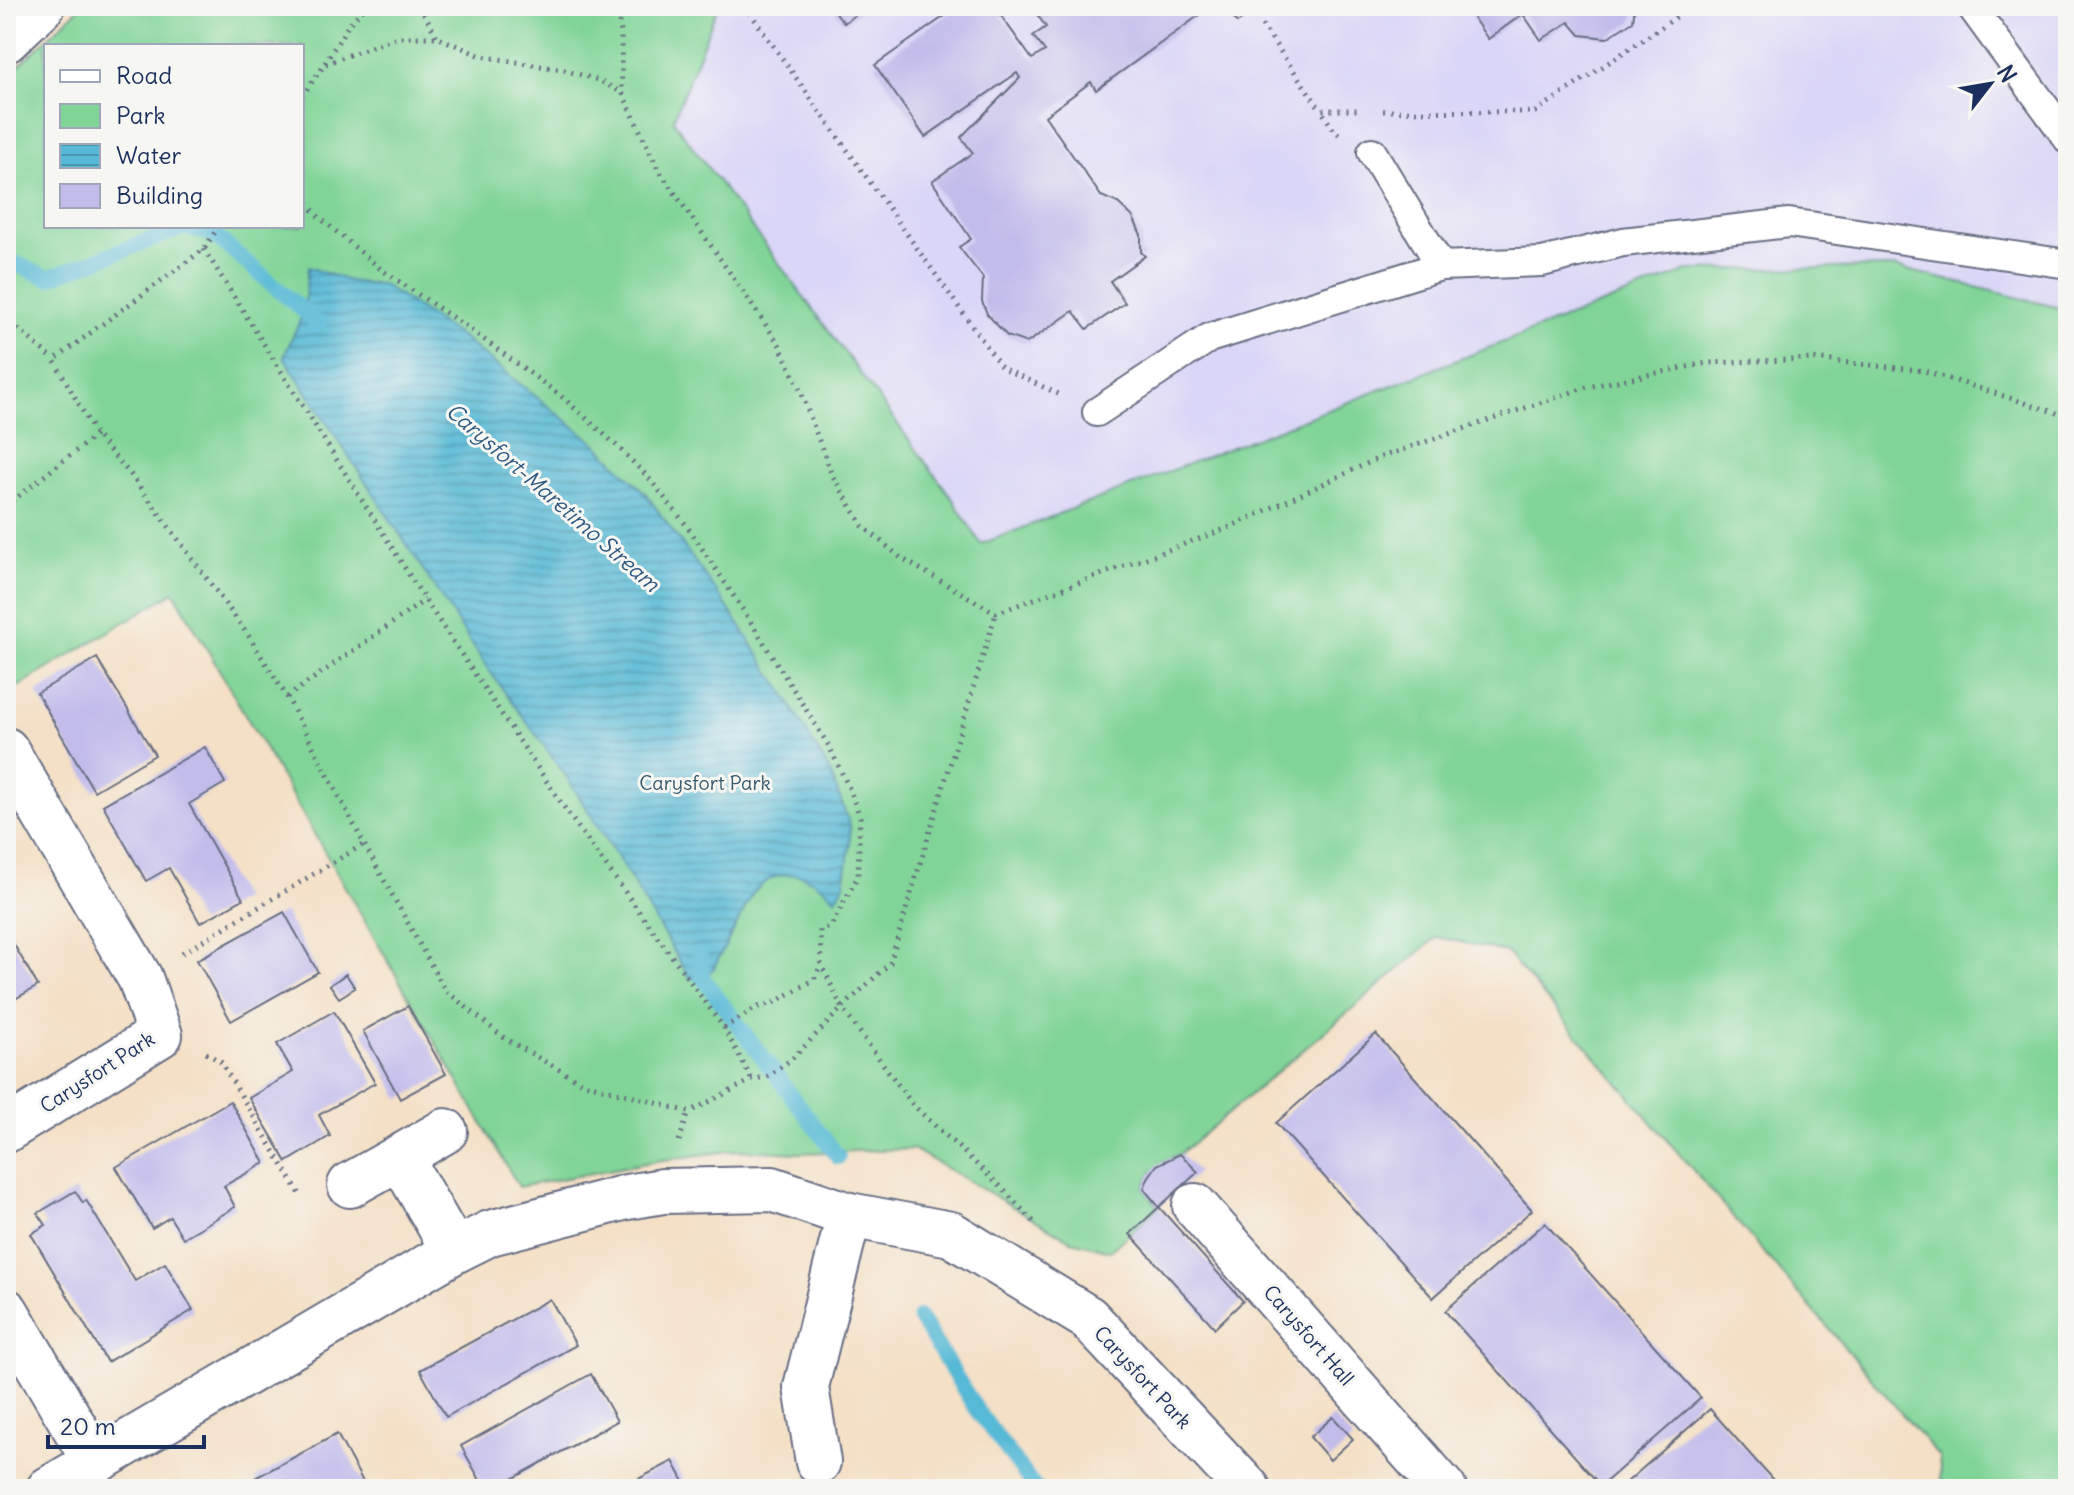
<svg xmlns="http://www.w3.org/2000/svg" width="2074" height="1495" viewBox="0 0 2074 1495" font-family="Delius,sans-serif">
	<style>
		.built { fill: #dad6f7 }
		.park { fill: #80d497; stroke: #4e827a; stroke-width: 2; fill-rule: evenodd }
		.water { fill: url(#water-rules); stroke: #39749a; stroke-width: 2 }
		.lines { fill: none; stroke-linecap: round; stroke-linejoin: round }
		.stream { stroke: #57b9d5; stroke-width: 16 }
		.building { fill: #c2bceb }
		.service-casing { stroke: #676d82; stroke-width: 32 }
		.minor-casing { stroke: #676d82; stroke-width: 48 }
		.path { stroke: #676d82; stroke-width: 5; stroke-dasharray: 2 6; stroke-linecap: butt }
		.service { stroke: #fff; stroke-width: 28 }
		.minor { stroke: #fff; stroke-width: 44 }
		.labels { text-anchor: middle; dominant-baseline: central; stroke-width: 6; stroke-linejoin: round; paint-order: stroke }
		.park-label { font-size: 20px; fill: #34586c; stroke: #f6f6f2 }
		.street-label { font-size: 20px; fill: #1b2f5e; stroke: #f6f6f2 }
		.water-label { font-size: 22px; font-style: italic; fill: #2d5882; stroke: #f6f6f2 }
	</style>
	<defs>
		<pattern id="water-rules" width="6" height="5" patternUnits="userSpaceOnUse" patternTransform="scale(2)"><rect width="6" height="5" fill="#57b9d5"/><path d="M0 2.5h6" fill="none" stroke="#4797b0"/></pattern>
	</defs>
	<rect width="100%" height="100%" fill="#f6f6f2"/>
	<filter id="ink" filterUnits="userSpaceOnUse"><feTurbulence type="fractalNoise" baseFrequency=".0125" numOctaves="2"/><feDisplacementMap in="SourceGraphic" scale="16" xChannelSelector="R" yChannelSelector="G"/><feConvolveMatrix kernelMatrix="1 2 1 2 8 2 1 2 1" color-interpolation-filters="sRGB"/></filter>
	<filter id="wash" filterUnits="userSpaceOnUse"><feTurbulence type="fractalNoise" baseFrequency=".006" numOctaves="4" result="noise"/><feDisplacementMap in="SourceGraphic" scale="32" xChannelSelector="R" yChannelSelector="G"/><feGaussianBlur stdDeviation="1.8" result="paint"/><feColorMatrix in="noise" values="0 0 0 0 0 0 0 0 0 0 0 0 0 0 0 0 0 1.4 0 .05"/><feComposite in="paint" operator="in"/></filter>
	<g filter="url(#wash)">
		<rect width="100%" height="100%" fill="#f4e0c6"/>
		<path class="built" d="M718,6h1350v304l-173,-43 -205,3 -709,274 -29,-46 -279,-378z"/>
		<path class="park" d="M81,6h637l-45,114 279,378 29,46 709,-274 205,-3 173,43v1179h-126l-3,-32 -433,-505 -69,-15 -257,217c-19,7 -30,15 -36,35l15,18 -49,44 -38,-10 -159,-92 -112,4 -64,-3 -81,11 -137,26 -345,-595 -168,102v-616zM46,46h256v180h-256z"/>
		<path class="water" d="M308,267l41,14 34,4 74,49 139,110 49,49 79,109 60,91 46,79 20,53v21l-6,39 -8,14c-27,-26 -54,-37 -83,-6l-40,76 -11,8 -12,2 -65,-110 -61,-96 -76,-104 -204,-312 20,-46z"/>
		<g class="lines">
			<g class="stream">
				<path d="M6,259l42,19 137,-51 28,7 106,90"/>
				<path d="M700,956l2,21 136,180"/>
				<path d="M919,1317l57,92 60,80"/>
			</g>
		</g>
		<g id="blocks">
			<g class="building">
				<path d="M831,6h36l-23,17z"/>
				<path d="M959,6h35l38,53 13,-8 -12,-15 13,-9 -15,-21h181l-116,84 -5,-8 -46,34 56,80 17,7 15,14 8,18v17l4,4 -35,25 15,22 -38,26 -14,-18 -46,32 -20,-7 -20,-22 -5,-13 1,-23 -24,-31 12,-8 -39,-58 41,-28 -12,-16 59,-59 -3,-5 -92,64 -50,-72z"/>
				<path d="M1225,6h39l-27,17z"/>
				<path d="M1465,6h170l-2,15 -26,17 -27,-3 -11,-13 -28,18 -18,-26 -35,25z"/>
				<path d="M97,658l58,97 -61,36 -57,-98z"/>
				<path d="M205,747l20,36 -36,21 54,95 -43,24 -31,-55 -23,13 -43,-76z"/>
				<path d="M284,912l34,60 -87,49 -34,-61z"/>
				<path d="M6,931l32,55 -32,18z"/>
				<path d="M346,974l9,14 -16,10 -9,-13z"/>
				<path d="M408,1006l38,68 -46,25 -37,-68z"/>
				<path d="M334,1011l41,72 -56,32 11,21 -43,26 -38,-64 44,-26 -16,-28z"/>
				<path d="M1376,1034l156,176 -99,88 -157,-175z"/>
				<path d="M230,1101l35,62 -41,23 11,21 -33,20 -19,11 -13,-21 -18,11 -36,-61z"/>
				<path d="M1180,1154l18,18 -39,35 -15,-18 4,-11 9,-13z"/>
				<path d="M75,1191l8,12 3,-3 49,81 30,-18 28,47 -86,52 -76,-128 15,-9 -8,-12z"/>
				<path d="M1159,1207l84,94 -28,27 -85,-94z"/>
				<path d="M1545,1223l156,175 -100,88 -156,-175z"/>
				<path d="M550,1299l26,46 -130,72 -26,-47z"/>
				<path d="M591,1374l26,47 -123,68h-9l-24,-43z"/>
				<path d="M1710,1409l71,80h-162z"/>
				<path d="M1333,1417l20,22 -23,21 -20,-23z"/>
				<path d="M337,1434l30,55h-106l-6,-11z"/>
				<path d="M673,1461l15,28h-69z"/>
			</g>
		</g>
	</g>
	<g filter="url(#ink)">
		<use href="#blocks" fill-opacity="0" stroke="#676d82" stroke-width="2"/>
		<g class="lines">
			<defs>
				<g id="service">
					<path d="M1971,6l97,133"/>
					<path d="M1372,152l69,114"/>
					<path d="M1097,412l112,-74 232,-72 101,-4 81,-20 166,-19 279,41"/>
				</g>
				<g id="minor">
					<path d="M6,40l36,-34"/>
					<path d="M6,750l134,228 20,57 -154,95"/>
					<path d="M445,1131l-45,26 54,94"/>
					<path d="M350,1185l50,-28"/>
					<path d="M1195,1206l249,283"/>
					<path d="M6,1311l89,151"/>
					<path d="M818,1462l-12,-75 43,-172"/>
					<path d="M49,1489l405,-238 36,-18 137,-36 36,-6 109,-2 77,26 102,19 137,84 160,171"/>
				</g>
			</defs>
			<use href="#service" class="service-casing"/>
			<use href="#minor" class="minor-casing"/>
			<g class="path">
				<path d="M420,6l17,31"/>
				<path d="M616,6l5,26 1,60 36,77 121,175 22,48 30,81 32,53 38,32 95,55 232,-85 153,-71 206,-70 120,-24 106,-4 112,12 129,41 14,6"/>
				<path d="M745,6l257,362 61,28"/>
				<path d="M1262,25l59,85"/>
				<path d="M325,63l24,-39 17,-18"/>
				<path d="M302,96l23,-32 72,-27h40l44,19 83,14 34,10 23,12"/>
				<path d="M1383,111l152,1 158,-106"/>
				<path d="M1339,134l-4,-2 -14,-22h40"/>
				<path d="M302,197l17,20 63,53 89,60 90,66 53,47 34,34 39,49 60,90 82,130 21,44 10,27 -2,59 -26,48 -5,4 -7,2 1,33 21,45 71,97 87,81 37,39"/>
				<path d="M219,226l-15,23 -150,111 42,75 35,40 115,157 41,65 77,147 81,146 58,47 77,45 109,30 63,-32 16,-4 24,-17 50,-51 48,-45 106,-350"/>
				<path d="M204,249l221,351 147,219 152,209 28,52"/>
				<path d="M6,318l48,42"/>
				<path d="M6,506l90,-71"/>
				<path d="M287,697l138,-97"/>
				<path d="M182,953l182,-109"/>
				<path d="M724,1028l34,-21 15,-4 41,-23 7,-16"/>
				<path d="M206,1053l15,9 80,134"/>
				<path d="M679,1141l10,-29"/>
			</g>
			<use href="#service" class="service"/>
			<use href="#minor" class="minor"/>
		</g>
	</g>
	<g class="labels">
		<g class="park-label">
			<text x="705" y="782">Carysfort Park</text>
		</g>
		<g class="street-label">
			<text transform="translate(97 1072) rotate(-33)">Carysfort Park</text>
			<text transform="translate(1309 1335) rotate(49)">Carysfort Hall</text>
			<text transform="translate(1143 1377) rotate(47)">Carysfort Park</text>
		</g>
		<g class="water-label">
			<text transform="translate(553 497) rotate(41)">Carysfort-Maretimo Stream</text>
		</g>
	</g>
	<rect width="2074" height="1495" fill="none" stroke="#f6f6f2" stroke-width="32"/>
	<rect x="44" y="44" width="260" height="184" fill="#f6f6f2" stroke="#9ea6b7" stroke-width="2"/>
	<rect x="60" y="70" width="40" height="12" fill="#ffffff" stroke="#9ea6b7" stroke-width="2"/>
	<text x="116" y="84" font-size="24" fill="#1b2f5e">Road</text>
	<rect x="60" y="104" width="40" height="24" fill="#80d497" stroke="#9ea6b7" stroke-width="2"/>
	<text x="116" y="124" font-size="24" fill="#1b2f5e">Park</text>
	<rect x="60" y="144" width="40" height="24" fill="url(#water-rules)" stroke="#9ea6b7" stroke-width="2"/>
	<text x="116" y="164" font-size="24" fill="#1b2f5e">Water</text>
	<rect x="60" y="184" width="40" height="24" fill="#c2bceb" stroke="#9ea6b7" stroke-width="2"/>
	<text x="116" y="204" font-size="24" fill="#1b2f5e">Building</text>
	<g transform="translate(1990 84) rotate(59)" stroke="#f6f6f2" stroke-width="6" paint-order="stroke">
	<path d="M0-6L14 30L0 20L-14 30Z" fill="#1b2f5e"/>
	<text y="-12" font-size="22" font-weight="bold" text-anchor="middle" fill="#1b2f5e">N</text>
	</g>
	<path d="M48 1435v12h156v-12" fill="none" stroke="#1b2f5e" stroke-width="4"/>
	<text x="60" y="1435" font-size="24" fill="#1b2f5e" stroke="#f6f6f2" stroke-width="6" paint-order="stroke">20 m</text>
</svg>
